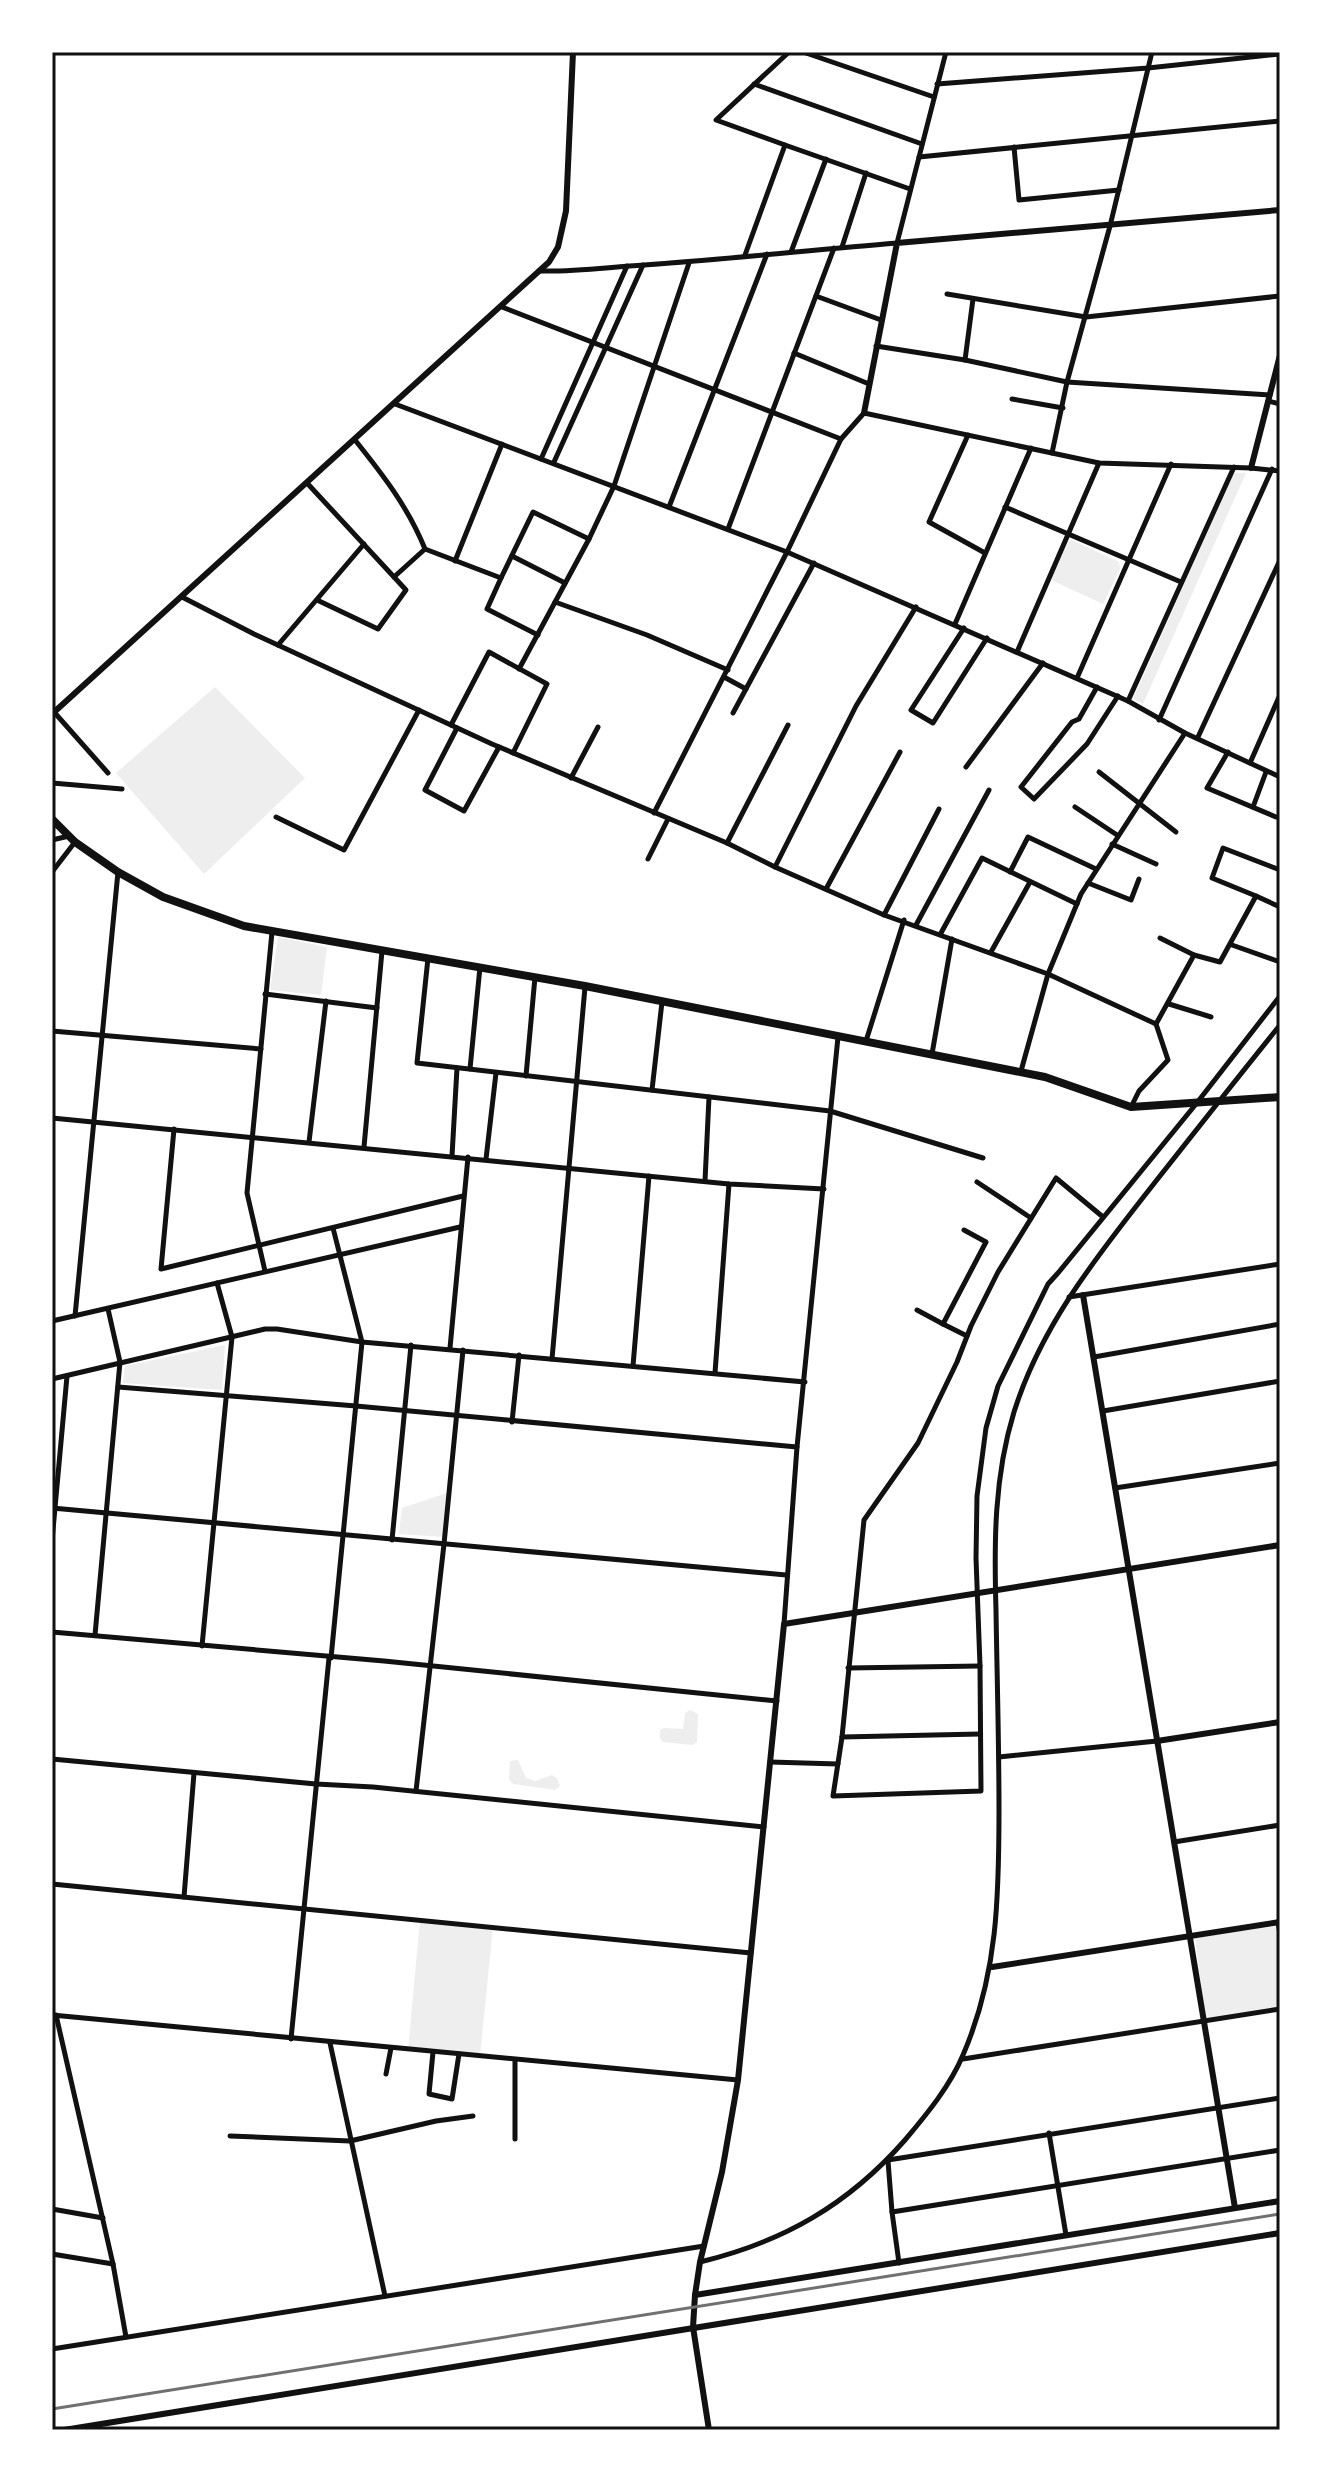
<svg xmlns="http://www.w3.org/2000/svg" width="1332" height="2482" viewBox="0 0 1332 2482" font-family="Raleway,sans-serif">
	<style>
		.green { fill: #eee }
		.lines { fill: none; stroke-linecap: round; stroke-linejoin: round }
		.minor { stroke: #111; stroke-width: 5 }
		.tertiary { stroke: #111; stroke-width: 6 }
		.primary { stroke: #111; stroke-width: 8 }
		.rail { stroke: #707070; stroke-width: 3 }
		.neatline { fill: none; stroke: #111; stroke-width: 3 }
	</style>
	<rect width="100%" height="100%" fill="#fff"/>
	<g class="green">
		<path d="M1234,473h12l-103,231 -10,-5z"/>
		<path d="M1072,540l47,22 1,7 -17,35 -52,-24 17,-38z"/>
		<path d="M215,687l90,91 -101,96 -88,-101z"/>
		<path d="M278,937l49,10 -6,48 -51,-5z"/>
		<path d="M225,1345l-3,45 -99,-7 2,-17z"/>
		<path d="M447,1493l-4,44 -44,-3 3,-26z"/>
		<path d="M690,1710l8,4 -1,28 -5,3 -29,-3 -3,-4v-8l4,-2 19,1 2,-16z"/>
		<path d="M518,1760l8,18 9,3 17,-6 5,3 3,8 -5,4 -42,-6 -4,-5 1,-18z"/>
		<path d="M420,1920l73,7 -13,129 -72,-6z"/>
		<path d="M1276,1926l4,27v54l-75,12 -10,-81z"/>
	</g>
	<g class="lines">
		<g class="minor">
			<path d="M803,52l131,45"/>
			<path d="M754,84l168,60"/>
			<path d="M937,84l211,-16 132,-14"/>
			<path d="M785,145l-69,-25 73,-68"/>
			<path d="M1014,147l5,53 100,-10"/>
			<path d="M919,157l361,-36"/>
			<path d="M842,247l24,-74"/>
			<path d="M791,252l35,-93"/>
			<path d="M745,255l40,-110 125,44"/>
			<path d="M539,271c36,1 70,-4 105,-6 84,-6 168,-15 253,-22l49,-191"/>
			<path d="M947,294l139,23 194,-21"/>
			<path d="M816,296l65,24"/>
			<path d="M502,307l339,132"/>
			<path d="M876,346l89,14 102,22 203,13"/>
			<path d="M794,353l75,31"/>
			<path d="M965,360l8,-61"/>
			<path d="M1012,399l51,9"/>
			<path d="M1268,401l12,3"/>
			<path d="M395,404l392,148 341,149 57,32 95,44"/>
			<path d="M968,435l-39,87 56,31"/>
			<path d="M355,440c28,35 53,67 70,109l76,29 -14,31 51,26"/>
			<path d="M1052,453l15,-71 43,-156 42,-174"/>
			<path d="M541,459l86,-193"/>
			<path d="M554,462l89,-197"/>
			<path d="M307,483l87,94 31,-28"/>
			<path d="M669,507l98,-253"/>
			<path d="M1005,507l176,75"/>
			<path d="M728,529l106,-281"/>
			<path d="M512,556l53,27"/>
			<path d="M455,561l47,-117"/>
			<path d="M501,578l32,-66 56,27"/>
			<path d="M182,597l72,37 238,110 235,99 48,24 109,48 164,59 108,50"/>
			<path d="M317,600l61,29 28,-39 -12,-13"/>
			<path d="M555,602l92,33 81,35"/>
			<path d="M955,624l76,-176"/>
			<path d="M964,628l-53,82 22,13 54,-85"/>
			<path d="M278,645l86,-101"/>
			<path d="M1017,652l82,-189"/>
			<path d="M519,669l70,-130 25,-53 75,-223"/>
			<path d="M724,677l22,12"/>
			<path d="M1077,678l94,-214"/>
			<path d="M1097,687l-18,32 -7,3 -51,65 13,12 53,-55 31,-48"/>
			<path d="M1128,701l106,-234"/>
			<path d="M54,712l54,61"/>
			<path d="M733,713l81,-150"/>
			<path d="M1159,720l113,-251"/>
			<path d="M451,725l38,-73 58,32 -34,69"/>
			<path d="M457,728l-32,62 39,21 35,-64"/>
			<path d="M1198,737l82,-177"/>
			<path d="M1228,752l-21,36 69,29"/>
			<path d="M1250,763l29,-66"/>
			<path d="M966,767l77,-104"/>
			<path d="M1099,772l77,60"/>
			<path d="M571,778l27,-51"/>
			<path d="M52,783l70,6"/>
			<path d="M1075,807l42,28"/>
			<path d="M1253,807l13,-35"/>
			<path d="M654,813l133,-261 54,-113 23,-26 235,50 152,5 29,3"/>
			<path d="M276,817l68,33 75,-140"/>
			<path d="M52,840l17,-4"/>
			<path d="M727,843l61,-118"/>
			<path d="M1112,844l44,20"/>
			<path d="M648,859l20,-40"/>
			<path d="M775,867l81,-161 60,-99"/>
			<path d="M52,872l23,-30"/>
			<path d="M1010,872l18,-35 68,32"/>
			<path d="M1088,883l43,17 8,-21"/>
			<path d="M826,889l74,-137"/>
			<path d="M1256,896l24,11"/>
			<path d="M884,915l55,-106"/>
			<path d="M916,925l73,-135"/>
			<path d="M941,933l41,-75 95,46"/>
			<path d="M1160,938l34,17 26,7 36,-66 -44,-18 11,-30 57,22"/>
			<path d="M1232,945l48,17"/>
			<path d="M991,952l39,-70"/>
			<path d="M428,958l-11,105 413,48 153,47"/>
			<path d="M265,994l112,14"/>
			<path d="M1169,1004l42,13"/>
			<path d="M52,1031l209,18"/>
			<path d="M866,1041l38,-121"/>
			<path d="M932,1054l20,-115"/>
			<path d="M470,1069l10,-102"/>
			<path d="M1021,1071l27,-97 33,-80 104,-161"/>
			<path d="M526,1076l9,-99"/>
			<path d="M652,1090l10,-88"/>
			<path d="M1131,1107l8,-16 29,-31 -12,-36 38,-69"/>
			<path d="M52,1118l677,66 95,5"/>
			<path d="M174,1129l-13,140 302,-73"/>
			<path d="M309,1142l17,-141"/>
			<path d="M364,1147l18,-196"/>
			<path d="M452,1156l5,-88"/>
			<path d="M486,1159l10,-86"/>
			<path d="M705,1181l4,-84"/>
			<path d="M977,1182l54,36"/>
			<path d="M1103,1217l-47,-39 -58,94 -27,54 -14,36 -39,81 -54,77 -22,217 -9,59 148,-5 -1,-125 -4,-108 1,-62 9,-68 12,-42 50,-102 10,-11 138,-169 84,-108"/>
			<path d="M265,1271l-18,-78 25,-261"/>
			<path d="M1069,1297l211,-33"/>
			<path d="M917,1310l26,14 43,-82 -22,-12"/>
			<path d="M75,1316l43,-444"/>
			<path d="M52,1321l408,-94"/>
			<path d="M943,1324l24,12"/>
			<path d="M450,1348l18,-191"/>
			<path d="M1094,1357l186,-33"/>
			<path d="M552,1359l33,-372"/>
			<path d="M633,1366l16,-190"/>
			<path d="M715,1373l14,-189"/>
			<path d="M52,1379l213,-50h12l85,13 443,40"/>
			<path d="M118,1387l238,19 441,41"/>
			<path d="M1103,1411l177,-30"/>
			<path d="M512,1422l7,-67"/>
			<path d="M1115,1488l165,-25"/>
			<path d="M52,1508l734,67"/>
			<path d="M392,1540l19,-195"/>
			<path d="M52,1541l15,-165"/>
			<path d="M784,1624l13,-177 41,-410"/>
			<path d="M52,1632l332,29 393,40"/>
			<path d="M95,1635l25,-273 -12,-53"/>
			<path d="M202,1646l30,-309 -15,-54"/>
			<path d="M331,1658l31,-316 -29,-114"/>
			<path d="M848,1668l132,-2"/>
			<path d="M842,1737l138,-3"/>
			<path d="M999,1757l158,-16"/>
			<path d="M52,1759l264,25 57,3 391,40"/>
			<path d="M770,1762l68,2"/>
			<path d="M416,1791l28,-247 19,-194"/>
			<path d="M1174,1842l106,-17"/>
			<path d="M52,1884l699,69"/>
			<path d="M184,1897l10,-124"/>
			<path d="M1278,1922l2,12"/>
			<path d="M52,2015l686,65"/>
			<path d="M56,2015l57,249 13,73"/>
			<path d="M291,2039l38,-381"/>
			<path d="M330,2043l55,253"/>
			<path d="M433,2052l-4,42 23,5 7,-45"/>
			<path d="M963,2059l317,-50"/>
			<path d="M515,2060v79"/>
			<path d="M386,2074l5,-26"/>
			<path d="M1049,2133l17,102"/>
			<path d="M230,2136l120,5 86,-20 37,-5"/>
			<path d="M888,2160l392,-62"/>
			<path d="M888,2161l4,51 388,-62"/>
			<path d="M52,2209l51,9"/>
			<path d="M892,2212l7,51"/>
			<path d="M52,2254l61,10"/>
			<path d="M700,2262c83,-20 148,-57 205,-122 22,-26 45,-54 58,-85 35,-81 36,-160 36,-246 0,-66 -2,-133 -3,-199 -2,-67 -2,-133 18,-198 28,-89 85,-158 142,-231 41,-52 82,-104 124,-156"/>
			<path d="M52,2349l652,-103"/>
		</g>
		<g class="tertiary">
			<path d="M864,413l33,-170 383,-33"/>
			<path d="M1251,468l29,-113"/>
			<path d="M52,714l497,-452 9,-15 8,-36 7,-159"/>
			<path d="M1083,1295l152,913"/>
			<path d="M1157,1741l123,-19"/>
			<path d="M992,1967l288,-45"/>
			<path d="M695,2295l585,-94"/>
			<path d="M64,2430l1216,-197"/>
			<path d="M709,2430l-16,-103 2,-32 5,-33 22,-90 16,-92 46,-456 496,-79"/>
		</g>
		<path class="primary" d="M52,819l23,23 43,30 45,25 81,29 341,60 460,91 86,30 149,-10"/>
		<path class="rail" d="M52,2409l1228,-195"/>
	</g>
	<rect width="1332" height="2482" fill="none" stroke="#ffffff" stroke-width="108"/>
	<rect x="54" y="54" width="1224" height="2374" class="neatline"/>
</svg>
